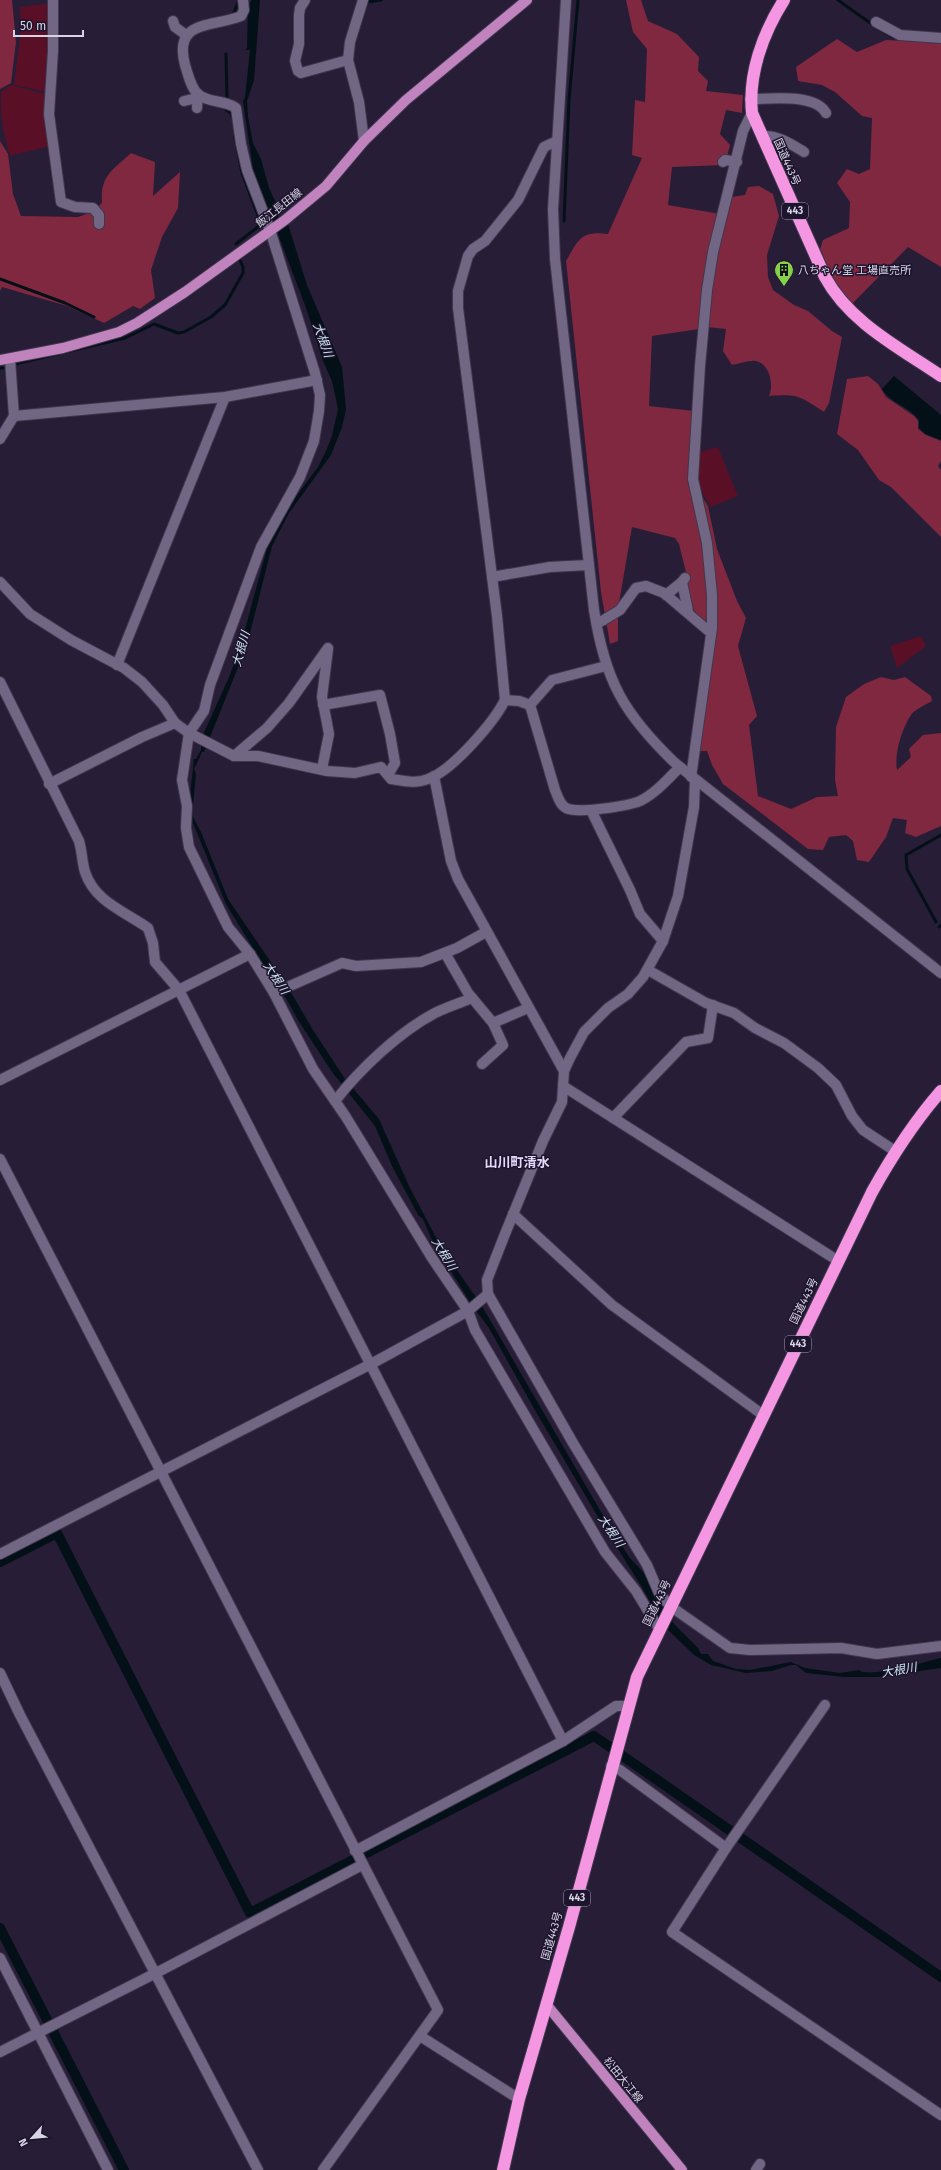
<svg xmlns="http://www.w3.org/2000/svg" width="941" height="2170" viewBox="0 0 941 2170" font-family="'Fira Sans','Noto Sans JP',sans-serif">
	<style>
		.green { fill: #590f26 }
		.forest { fill: #7f2840 }
		.water { fill: #041017 }
		.lines { fill: none; stroke-linecap: round; stroke-linejoin: round }
		.stream { stroke: #041017; stroke-width: 3 }
		.canal { stroke: #041017; stroke-width: 10 }
		.minor-casing { stroke: #40374e; stroke-width: 12 }
		.major-casing { stroke: #40374e; stroke-width: 12 }
		.highway-casing { stroke: #40374e; stroke-width: 14 }
		.minor { stroke: #716785; stroke-width: 10 }
		.major { stroke: #c083bd; stroke-width: 10 }
		.highway { stroke: #f596e3; stroke-width: 12 }
		.labels { text-anchor: middle; dominant-baseline: central; stroke-width: 3; stroke-linejoin: round; paint-order: stroke }
		.shield { fill: #1d142d; stroke: #a19aae; stroke-width: 1 }
		.shield-label { font-size: 10px; font-weight: bold; fill: #d9d4e5 }
		.street-label { font-size: 11px; fill: #d9d4e5; stroke: #1d142d }
		.poi-label { font-size: 11px; fill: #d9d4e5; stroke: #1d142d; text-anchor: start }
		.water-label { font-size: 12px; font-style: italic; fill: #cde4f1; stroke: #1d142d }
		.quarter-label { font-size: 13px; font-weight: bold; fill: #e5d9fc; stroke: #1d142d }
	</style>
	<rect width="100%" height="100%" fill="#271d37"/>
	<g class="green">
		<path d="M51,3l-4,89 -33,-7 7,-56 -1,-22z"/>
		<path d="M11,85l35,9 4,52 -40,10c-7,-24 -10,-38 -9,-64z"/>
		<path d="M718,447l20,49 -27,11 -13,-21 1,-34z"/>
		<path d="M921,636l5,10 -29,22 -7,-22z"/>
	</g>
	<g class="forest">
		<path d="M0,0h12l4,42 -5,41 -11,6z"/>
		<path d="M626,0h15l7,21 29,13 22,23 -1,14 10,10 -2,10 37,4 -1,18 -16,-3 -6,24 10,11 -5,20 -53,2 -4,38 52,9 -21,115 -47,7 -3,70 45,5 -4,74 12,46 7,59 -2,8 2,28 -14,-14 -7,-15 -1,-21 -8,-32 -4,-6 -43,-11 -14,82v32l-8,3 -9,-52 -35,-331c12,-21 15,-31 42,-27l34,-76 -10,-3 3,-55 10,2 2,-53 -14,-17z"/>
		<path d="M837,39l20,13 29,-12 55,3v224l-33,-20 -56,57 -15,-17 -17,-38 3,-9 26,-12 1,-26 -13,-19 10,-14 12,5 11,-5 2,-51 -10,-2 -27,-24 -13,-7 -24,-4 -2,-14z"/>
		<path d="M0,141l8,13 5,40 8,22 57,1 14,-5 10,-9c-2,-28 11,-33 29,-50l24,9 -2,34 27,-24 -2,36 -16,29 -11,33 4,28 -15,11 -7,-3 -29,17 -37,-17 -65,-19 -2,4z"/>
		<path d="M759,186l14,8 6,22 -12,39 1,22 5,13 21,15 14,6 24,20 10,6 -13,66 -5,9c-25,-16 -25,-18 -55,-16 5,-11 1,-32 -13,-35 -6,-1 -18,3 -24,4l-9,-14 3,-22 -19,-2 4,-47 20,-83 14,-2 3,-8z"/>
		<path d="M868,376l10,8 8,13 28,19 4,5v8l8,6 15,6v20l-3,5 3,4v67l-50,-50 -12,-7 -21,-30 -21,-16 10,-55z"/>
		<path d="M697,489l11,17 9,43 20,52 9,17 -8,28 19,70 -8,9 9,71 33,13 26,-12 21,-1 -3,-16 1,-53 10,-30 18,-13 17,-7 13,3 11,-3 26,19 1,5c-6,4 -17,8 -21,14 -9,13 -17,39 -14,55l14,-13 -2,-8 14,-14 18,-2v93l-25,11 -11,-4 2,-13 -14,-2 -7,19 -17,25 -12,-2 -4,-19 -7,-6 -17,2 -6,13 -15,-1 -85,-65 -11,-19 -5,-14h-8l15,-121z"/>
	</g>
	<g class="water">
		<path d="M252,0h8l-6,80 -7,21 1,16 5,26 8,16 8,29 7,15 -2,10 14,11 19,61 35,82 4,42 -4,18 -11,28 -42,58 -17,33 -25,99 -43,107h-2l-8,17 2,5 -4,41 9,17 27,67 61,90 24,41 32,49 34,40 30,67 32,61 41,59 119,206 28,45 15,16 30,51 24,24 3,6h7l5,7 23,8 14,1 41,-8 14,6 35,5 19,-3c9,9 67,-9 82,-12v10l-63,9h-34l-38,-4 -10,-8h-5l-19,6 -26,2 -35,-8 -17,-10 -33,-32 -18,-34 -45,-72 -62,-105 -47,-84 -18,-24 -39,-64 -9,-21 -5,-4 -26,-49 -17,-40 -43,-54 -34,-52 -12,-22 -8,-9 -52,-85 -33,-81 -4,-19 5,-45h2l5,-9 1,-13 28,-62 11,-31 28,-103 20,-35 29,-39 8,-16 6,-15 6,-27 -6,-28 -9,-20 -18,-56 -52,-136 -10,-68 2,-4 5,-47h-5l2,-2 1,-43z"/>
		<path d="M894,376l47,39v25l-16,-6 -6,-6v-8c-10,-14 -28,-16 -37,-31z"/>
	</g>
	<g class="lines">
		<g class="stream">
			<path d="M838,0c18,13 35,26 55,37"/>
			<path d="M368,2l13,-2"/>
			<path d="M233,15l6,-15"/>
			<path d="M226,54l1,44"/>
			<path d="M225,109l6,4 2,6"/>
			<path d="M235,137l7,36 18,48 -1,5 -23,18"/>
			<path d="M564,221l5,-121 9,-100"/>
			<path d="M0,279l65,24 29,14"/>
			<path d="M15,367v-3l110,-26 29,-14 24,9 6,-1 27,-15 14,-12 18,-32v-6l-3,-7"/>
			<path d="M0,368h3"/>
			<path d="M936,922l-29,-53 -1,-14 35,-20"/>
			<path d="M939,927l2,-2"/>
		</g>
		<g class="canal">
			<path d="M0,1562l57,-29 193,380 344,-177 347,241"/>
			<path d="M0,1928l124,242"/>
		</g>
		<defs>
			<g id="minor">
				<path d="M53,0v51l-4,63 12,88 14,5 18,1 6,7v9"/>
				<path d="M243,0l1,10 -3,6c-29,12 -68,3 -56,49 3,9 6,24 14,30 11,8 26,5 37,13l5,36 6,26 23,60 45,143 5,22 -1,16 -5,30 -14,36 -39,70 -51,138 -6,26 -15,22 -7,47 5,26 -1,22 3,19 39,80 22,27 24,39 39,76 33,48 86,141 36,53 7,19 130,222 31,39 23,38"/>
				<path d="M305,0l-5,8 -1,7v29l-4,17 3,10 3,2 47,-13"/>
				<path d="M363,0l-13,42 -2,18 11,42 5,39"/>
				<path d="M566,0l-13,209 2,50 39,351c11,71 30,104 81,153l266,210"/>
				<path d="M173,21l2,6 11,8"/>
				<path d="M876,22l24,13 41,3"/>
				<path d="M750,99c20,0 65,-6 76,14"/>
				<path d="M184,101l13,-3"/>
				<path d="M197,108l1,-14"/>
				<path d="M762,136c16,-1 29,8 42,16"/>
				<path d="M723,162l2,-2 12,2"/>
				<path d="M14,416l211,-19 92,-17"/>
				<path d="M0,439l14,-23 -4,-57"/>
				<path d="M492,577l58,-10 39,-2"/>
				<path d="M0,582l30,32 41,26 53,28 18,14 21,23 12,18 14,10 45,23h24l69,15 28,2 26,-6 10,12c13,2 25,5 37,0 24,-8 66,-57 77,-79l-8,-84 -39,-308v-17l10,-35 5,-7 12,-8 33,-41 26,-53 13,-6"/>
				<path d="M682,582l6,29"/>
				<path d="M666,595l16,-13 3,-4"/>
				<path d="M602,621l18,-11 16,-22 10,-2 18,7 47,40"/>
				<path d="M117,665l108,-268"/>
				<path d="M0,682l79,159c3,10 3,21 6,31 10,30 39,39 63,56l5,15 2,19 24,28 384,751"/>
				<path d="M505,700l14,1 11,4 25,85c3,7 5,15 11,18 11,6 62,-2 74,-7 15,-7 28,-22 40,-34"/>
				<path d="M323,705l57,-10 10,39 5,29 -7,12"/>
				<path d="M530,705l22,-25 54,-14"/>
				<path d="M234,756l33,-28 22,-25 39,-55"/>
				<path d="M322,769l7,-35 -7,-37 6,-48"/>
				<path d="M434,776l17,85 7,18 106,192"/>
				<path d="M691,777l21,-149v-33l-5,-52 -14,-64 7,-113 7,-76 6,-38 30,-121 9,-18"/>
				<path d="M695,780l-1,27 -16,89 -15,45 -20,36 -15,17 -20,14 -24,24 -14,26 -6,13 -2,31 -19,39 -38,93 -18,46 1,14 85,149 74,122 12,28 11,13 60,42 20,2 91,-2 36,6 64,-8"/>
				<path d="M49,784l93,-47 33,-14"/>
				<path d="M591,810l39,80 10,24 23,27"/>
				<path d="M445,953l23,40 25,30 35,-15"/>
				<path d="M648,970l58,33 28,10 21,15 29,15 34,25 18,17 16,31 11,14 32,21"/>
				<path d="M274,993l68,-30 14,3 65,-4 36,-14 29,-16"/>
				<path d="M482,1064l21,-19 -10,-22"/>
				<path d="M0,1080l250,-126"/>
				<path d="M563,1086l269,171"/>
				<path d="M335,1101c25,-32 64,-69 100,-88 12,-6 25,-10 37,-15"/>
				<path d="M613,1118l73,-76 22,-4 5,-33"/>
				<path d="M0,1159l438,851 -115,160"/>
				<path d="M513,1214l99,91 151,110"/>
				<path d="M0,1554l371,-190 97,-53 20,-17"/>
				<path d="M0,1673l20,42 238,455"/>
				<path d="M825,1705l-99,143 -54,84 269,183"/>
				<path d="M611,1766l9,4 106,78"/>
				<path d="M355,1851l208,-110 53,-35h12"/>
				<path d="M0,1958l108,212"/>
				<path d="M420,2036l99,63"/>
				<path d="M0,2052l156,-79 206,-108"/>
				<path d="M756,2170l4,-6"/>
			</g>
			<g id="major">
				<path d="M0,360l63,-12 56,-16 18,-9 48,-31 100,-72 41,-34 38,-45 42,-41 121,-100"/>
				<path d="M546,2004l136,166"/>
			</g>
			<g id="highway">
				<path d="M784,0c-21,33 -36,74 -32,113l73,164c24,45 75,71 116,99"/>
				<path d="M503,2170l16,-71 50,-172 68,-250 235,-485c20,-36 41,-69 69,-101"/>
			</g>
		</defs>
		<use href="#minor" class="minor-casing"/>
		<use href="#major" class="major-casing"/>
		<use href="#highway" class="highway-casing"/>
		<use href="#minor" class="minor"/>
		<use href="#major" class="major"/>
		<use href="#highway" class="highway"/>
	</g>
	<defs>
		<symbol id="building-pin" viewBox="-11 -11 22 30"><path d="M0 17L-7.5 6A9.5 9.5 0 1 1 7.5 6Z" fill="#86cf4b" stroke="#1d142d"/><path d="M-4-6H4V6H1V3H-1V6H-4ZM-2.5-4.3h1.7v1.8h-1.7ZM.8-4.3h1.7v1.8H.8ZM-2.5-1h1.7V.8h-1.7ZM.8-1h1.7V.8H.8Z" fill="#111"/></symbol>
	</defs>
	<g fill-rule="evenodd">
		<use href="#building-pin" x="773" y="259" width="22" height="30"/>
	</g>
	<g class="labels">
		<g class="shield">
			<rect x="782" y="203" width="26" height="16" rx="3"/>
			<rect x="785" y="1336" width="26" height="16" rx="3"/>
			<rect x="564" y="1890" width="26" height="16" rx="3"/>
		</g>
		<g class="shield-label">
			<text x="795" y="211">443</text>
			<text x="798" y="1344">443</text>
			<text x="577" y="1898">443</text>
		</g>
		<g class="street-label">
			<text transform="translate(787 162) rotate(66)">国道443号</text>
			<text transform="translate(279 208) rotate(-38)">飯江長田線</text>
			<text transform="translate(804 1301) rotate(-64)">国道443号</text>
			<text transform="translate(657 1603) rotate(-64)">国道443号</text>
			<text transform="translate(552 1936) rotate(-74)">国道443号</text>
			<text transform="translate(623 2080) rotate(51)">松田大江線</text>
		</g>
		<g class="poi-label">
			<text x="798" y="270">八ちゃん堂 工場直売所</text>
		</g>
		<g class="water-label">
			<text transform="translate(323 340) rotate(70)">大根川</text>
			<text transform="translate(241 649) rotate(-74)">大根川</text>
			<text transform="translate(276 978) rotate(57)">大根川</text>
			<text transform="translate(444 1254) rotate(59)">大根川</text>
			<text transform="translate(611 1531) rotate(56)">大根川</text>
			<text transform="translate(899 1670) rotate(-10)">大根川</text>
		</g>
		<g class="quarter-label">
			<text x="517" y="1162">山川町清水</text>
		</g>
	</g>
	<g transform="translate(32 2138) rotate(243)" stroke="#1d142d" stroke-width="3" paint-order="stroke">
	<path d="M0-3L7 15L0 10L-7 15Z" fill="#d9d4e5"/>
	<text y="-6" font-size="11" font-weight="bold" text-anchor="middle" fill="#d9d4e5">N</text>
	</g>
	<path d="M14 30v6h69v-6" fill="none" stroke="#d9d4e5" stroke-width="2"/>
	<text x="20" y="30" font-size="12" fill="#d9d4e5" stroke="#1d142d" stroke-width="3" paint-order="stroke">50 m</text>
</svg>
